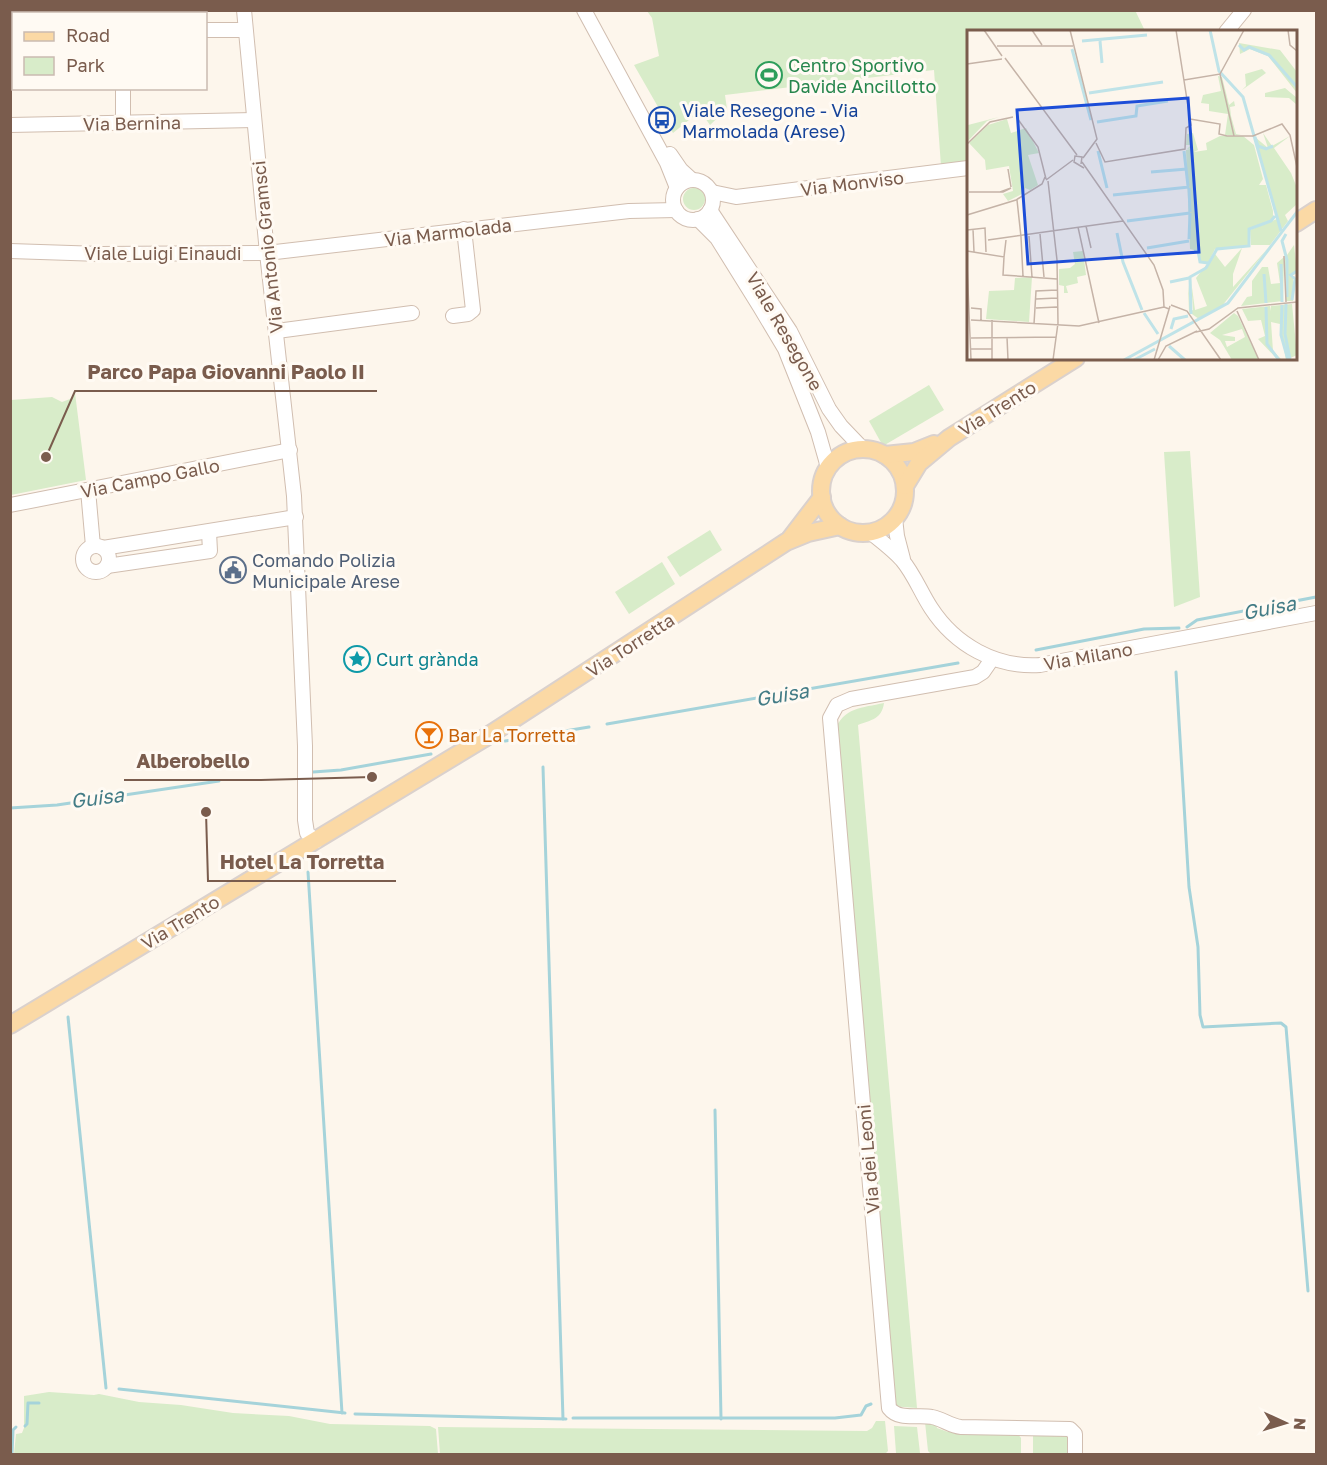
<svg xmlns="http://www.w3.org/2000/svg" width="1327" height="1465" viewBox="0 0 1327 1465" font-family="'Golos Text',sans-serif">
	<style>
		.green { fill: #d8ecc9 }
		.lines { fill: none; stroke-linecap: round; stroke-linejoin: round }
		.stream { stroke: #a5d3da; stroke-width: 3 }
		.minor-casing { stroke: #d1beb0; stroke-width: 16 }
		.major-casing { stroke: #dad1cd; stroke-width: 20 }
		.minor { stroke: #fff; stroke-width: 14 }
		.major { stroke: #fbd9a5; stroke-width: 16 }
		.labels { text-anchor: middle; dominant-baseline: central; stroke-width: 6; stroke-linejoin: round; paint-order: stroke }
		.leisure-label { font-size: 18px; fill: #27864d; stroke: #fffaf3; text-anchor: start }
		.transit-label { font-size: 18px; fill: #164399; stroke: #fffaf3; text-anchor: start }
		.street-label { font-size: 18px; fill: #7a5c4d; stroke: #fffaf3 }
		.service-label { font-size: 18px; fill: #4e5e75; stroke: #fffaf3; text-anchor: start }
		.culture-label { font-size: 18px; fill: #0d838f; stroke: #fffaf3; text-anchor: start }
		.food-label { font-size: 18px; fill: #c56008; stroke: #fffaf3; text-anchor: start }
		.water-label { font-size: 20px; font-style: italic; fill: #437c86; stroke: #fffaf3 }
		.inset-river { fill: none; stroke: #bfe3e8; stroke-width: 3 }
		.inset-road { fill: none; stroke: #c5b3a7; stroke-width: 1.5 }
		.view { fill: #1d4ed8; fill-opacity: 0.15; stroke: #1d4ed8; stroke-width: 3 }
		.inset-edge { fill: none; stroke: #7a5c4d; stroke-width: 3 }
		.leader { fill: none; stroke: #7a5c4d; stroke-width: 2 }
		.callout-dot { fill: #7a5c4d; stroke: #fffaf3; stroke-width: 2 }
		.callout-label { font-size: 20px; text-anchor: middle; font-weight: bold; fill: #7a5c4d; stroke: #fffaf3; stroke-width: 6; stroke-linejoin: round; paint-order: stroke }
	</style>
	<rect width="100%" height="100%" fill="#fdf6ec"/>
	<g class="green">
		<path d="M1135,10l10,21 -177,1v128l-27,6 -7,-96 -209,25 2,14 -17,16 -10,-14 -27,22 -39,-68 25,-9 -7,-38 -5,-7z"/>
		<circle cx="694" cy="199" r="11"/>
		<path d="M929,385l15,25 -61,36 -14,-25z"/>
		<path d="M75,393l11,87 -75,15v-95l41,-3 10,5 8,-3z"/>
		<path d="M1190,451l10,146 -26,10 -10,-155z"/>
		<path d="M710,530l12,20 -42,27 -13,-20z"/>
		<path d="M662,562l13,22 -46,30 -14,-22z"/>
		<path d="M884,703c-2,16 -13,17 -26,22l59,683 -26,-2 -56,-675c8,-24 27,-23 49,-28z"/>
		<path d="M49,1392l45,3 5,-1 40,8 42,3 52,8 56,3 41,8 100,2 6,3 2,25h-424l2,-20 6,-1 2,-5v-32z"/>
		<path d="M876,1421h9l3,30 -3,3h-445l-2,-27 429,4 5,-3z"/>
		<path d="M925,1422h10l2,6 11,4 69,1 4,5v16h-90l-3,-3z"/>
		<path d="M894,1426l23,1 3,26 -2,1 -22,-1z"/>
		<path d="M1035,1433l34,1 2,20h-38v-19z"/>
	</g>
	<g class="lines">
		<g class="stream">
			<path d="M1187,627l10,-7 119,-23"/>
			<path d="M1036,650l108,-21 35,-1"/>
			<path d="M1176,672l13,215 9,60 2,68 3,12 78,-4 5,4 22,264"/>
			<path d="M607,724l351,-61"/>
			<path d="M505,741l84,-14"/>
			<path d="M543,767l20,652"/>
			<path d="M313,772l28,-2 90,-16"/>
			<path d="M10,808l47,-3 162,-24"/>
			<path d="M308,872l34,541"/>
			<path d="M68,1017l38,371"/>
			<path d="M715,1110l6,309"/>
			<path d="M119,1389l226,24"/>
			<path d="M355,1414l211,5"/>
			<path d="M573,1418h262l26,-3 5,-9 5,-2"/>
			<path d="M25,1426l2,-2 1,-21h11"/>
			<path d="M12,1454l1,-24 3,-3"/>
		</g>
		<defs>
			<g id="minor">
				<path d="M244,10l23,243 27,243 11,250v74l2,13 9,8"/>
				<path d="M584,10l83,153 10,25"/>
				<path d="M10,29h4"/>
				<path d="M206,30h39"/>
				<path d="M1226,32l18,-22"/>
				<path d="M123,123v-35"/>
				<path d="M10,125l244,-5"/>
				<path d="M670,154l11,16 11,10"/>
				<circle cx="693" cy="200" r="20"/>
				<path d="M712,192l24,5 232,-29"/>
				<path d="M710,210l80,121 39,78 12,17 22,23"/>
				<path d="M698,219l19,19 43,69 25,42 33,83 10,35"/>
				<path d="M10,251l91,3 166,-1 362,-42 47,-1"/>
				<path d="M453,316l15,-2 5,-4 -9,-81"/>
				<path d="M277,331l135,-18"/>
				<path d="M88,490l5,56"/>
				<path d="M10,505l280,-55"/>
				<path d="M895,518l2,18 6,23"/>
				<path d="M871,533c10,8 22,17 31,27 12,14 19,33 29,48 24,37 65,60 109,57l276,-52"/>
				<circle cx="96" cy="559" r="13"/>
				<path d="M103,548l193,-31"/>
				<path d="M107,566l103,-15 -1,-19"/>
				<path d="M992,659l-9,13 -8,5 -124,22 -14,6 -7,13 59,690c10,13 29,6 43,9 11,2 18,9 29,10l109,2 5,5v20"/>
			</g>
			<g id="major">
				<path d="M1296,223l20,-13"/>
				<circle cx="863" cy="491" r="42"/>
				<path d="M885,455l29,-3 20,-8"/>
				<path d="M905,486l14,-23 30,-25 127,-80"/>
				<path d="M789,540l33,-43"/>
				<path d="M10,1025l473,-286 303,-197 22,-9 32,-7"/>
			</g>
		</defs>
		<use href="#minor" class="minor-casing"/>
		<use href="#major" class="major-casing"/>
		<use href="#minor" class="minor"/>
		<use href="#major" class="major"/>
	</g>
	<defs>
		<symbol id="stadium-ring" viewBox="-11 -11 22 22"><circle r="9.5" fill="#fffaf3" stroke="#2e9e5b" stroke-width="1.5"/><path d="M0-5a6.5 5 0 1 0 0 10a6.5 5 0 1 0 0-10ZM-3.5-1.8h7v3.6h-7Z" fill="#2e9e5b"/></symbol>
		<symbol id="bus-ring" viewBox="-11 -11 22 22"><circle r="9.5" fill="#fffaf3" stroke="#1a4fb4" stroke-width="1.5"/><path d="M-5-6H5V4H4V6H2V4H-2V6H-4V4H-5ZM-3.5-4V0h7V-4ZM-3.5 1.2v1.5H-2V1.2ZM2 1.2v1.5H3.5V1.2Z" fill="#1a4fb4"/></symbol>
		<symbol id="civic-ring" viewBox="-11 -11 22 22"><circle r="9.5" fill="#fffaf3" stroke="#5c6f8a" stroke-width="1.5"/><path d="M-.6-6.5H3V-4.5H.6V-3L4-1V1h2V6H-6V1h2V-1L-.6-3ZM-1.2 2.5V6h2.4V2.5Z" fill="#5c6f8a"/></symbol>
		<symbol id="sight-ring" viewBox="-11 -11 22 22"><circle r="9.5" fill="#fffaf3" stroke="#0f9aa8" stroke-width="1.5"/><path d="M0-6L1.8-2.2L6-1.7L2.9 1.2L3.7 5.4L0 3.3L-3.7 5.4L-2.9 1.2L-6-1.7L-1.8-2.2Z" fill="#0f9aa8"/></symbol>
		<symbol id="bar-ring" viewBox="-11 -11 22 22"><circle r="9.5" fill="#fffaf3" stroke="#e8710a" stroke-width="1.5"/><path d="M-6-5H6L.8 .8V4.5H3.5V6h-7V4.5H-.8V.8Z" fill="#e8710a"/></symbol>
	</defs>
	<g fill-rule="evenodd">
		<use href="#stadium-ring" x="754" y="60" width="30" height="30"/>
		<use href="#bus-ring" x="647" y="105" width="30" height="30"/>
		<use href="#civic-ring" x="218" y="555" width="30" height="30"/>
		<use href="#sight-ring" x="342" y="644" width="30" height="30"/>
		<use href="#bar-ring" x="414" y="720" width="30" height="30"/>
	</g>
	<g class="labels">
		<g class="leisure-label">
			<text x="788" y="65">Centro Sportivo<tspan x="788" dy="21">Davide Ancillotto</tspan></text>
		</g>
		<g class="transit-label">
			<text x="682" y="110">Viale Resegone - Via<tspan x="682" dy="21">Marmolada (Arese)</tspan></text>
		</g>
		<g class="street-label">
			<text transform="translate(132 123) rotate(-1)">Via Bernina</text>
			<text transform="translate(852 183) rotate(-7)">Via Monviso</text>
			<text transform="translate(448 232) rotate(-7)">Via Marmolada</text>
			<text transform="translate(267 247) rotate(-96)">Via Antonio Gramsci</text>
			<text x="163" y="253">Viale Luigi Einaudi</text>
			<text transform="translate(785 331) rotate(60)">Viale Resegone</text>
			<text transform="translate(997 408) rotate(-32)">Via Trento</text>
			<text transform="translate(150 478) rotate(-11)">Via Campo Gallo</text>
			<text transform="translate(630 645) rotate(-33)">Via Torretta</text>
			<text transform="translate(1088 656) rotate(-10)">Via Milano</text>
			<text transform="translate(180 922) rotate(-31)">Via Trento</text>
			<text transform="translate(868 1159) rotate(-95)">Via dei Leoni</text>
		</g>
		<g class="service-label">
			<text x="252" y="560">Comando Polizia<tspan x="252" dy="21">Municipale Arese</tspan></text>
		</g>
		<g class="culture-label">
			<text x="376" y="659">Curt grànda</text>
		</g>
		<g class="food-label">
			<text x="448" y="735">Bar La Torretta</text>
		</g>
		<g class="water-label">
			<text transform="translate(1269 607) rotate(-11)">Guisa</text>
			<text transform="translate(782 694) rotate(-10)">Guisa</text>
			<text transform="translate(97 797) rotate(-7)">Guisa</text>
		</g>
	</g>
	<g transform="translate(967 30)">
		<rect width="330" height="330" fill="#fdf6ec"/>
		<path d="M272,13l41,7 17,22v21l-29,-37 -18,-7 -10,5zM295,39l4,4 -24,17 4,-4 -1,-12zM251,46l4,1 7,28 5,-4 1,5 -5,1 1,9 5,18 5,1h-16l3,-21 -19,-3v-7l-8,-1 2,-8 18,-4zM318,58l12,10v7l-8,-7 -24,-1v-4zM32,87l-12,4 -20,21 1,-17zM40,89l4,14 15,-5 13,25 -11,2 10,30 -8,5 -5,-2 -1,5 -16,8 -5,-7 10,-3 -4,-25 -23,4 -1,-10 -16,-17 19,-18zM226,103l5,17 -4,2 13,-2 -1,-7 14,-7h23l11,9 9,34 -4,6h7l7,26v8l-25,10 1,16 -34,4 -7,14 -8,-2 -2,-10 -8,-2 -4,-99 8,-2 -7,1 4,-4h-5l1,-11zM296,103l9,13 18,-10 -16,12 17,25 6,15v16l-12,11 3,6 -18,24h-19l-1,-15 27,-11 -22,-82 13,11zM327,215l3,26 -4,4v26h-7l-1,-43zM302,217l-47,59 -23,13 -10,-7 -1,-27 3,26 2,-1 -2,-30 4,30 12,-4 -11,-28 19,-24 10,13 17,-19 -9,26v13zM116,221l3,24 -9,2 1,6 -12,3 2,7h-4v-7l-5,-1v-16l11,-1 5,-4 -2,-12zM317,227l-1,44 -42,5 6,-9 5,-1v-15l10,-14h6l3,17 9,-1 -3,-20zM65,247l-3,45 -43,-3 3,-28 25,-1 1,-12zM325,274l5,51 -11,5 -6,-36 -9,-2 2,29 9,9h-4l-20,-21 7,-3 -4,-16 -13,1 -6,-12 28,-3 1,5v-5zM267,283l4,3 21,44h-27l-12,-20 -10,-7zM275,299l3,8 -18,10 -2,-6h10v-4l-13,-2z" fill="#d8ecc9" fill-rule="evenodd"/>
		<path class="inset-river" d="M243,0l9,41 24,26 38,134M115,11l65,-6M133,11l2,22M272,15l5,5 5,-3 20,8 28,32M105,19l19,71M122,63l74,-11M130,92l39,-6 1,-10 31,-5M288,107l3,9 8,3 7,-3M131,121l9,37M217,121l4,35M184,142l36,-3M222,158l1,24M146,165l76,-8M160,191l63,-8M150,203l6,29 19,48M319,204l-4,7 5,19v37M222,209l1,-26M180,218l42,-7M227,221h4l2,11 8,1M314,234l1,38M297,244l2,29M203,252l19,-4M325,270l3,-21 -4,-4 6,-4M319,274l-1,30 5,25M315,275l-1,30 7,25M299,277l1,37 12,16M177,283l14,21M224,284l-1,-37 16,-9 11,-19 32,-3v-17l22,-8 4,-5M204,299l3,-10 14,-3M202,316l16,14M157,330l104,-57 69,-91M167,330l21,-11"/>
		<path class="inset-road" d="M17,0l18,26M65,0l10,15M103,0l27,109 -14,19M321,0l2,15 7,6M30,16h76M38,28l72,97M0,34l35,-5M253,44l24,-44M217,50l36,-6 14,62M50,88l21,29 8,32M223,89l30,5 -1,10 8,2h26l29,-12 8,11 7,32M129,113l9,19 80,-13 1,-21 5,-3 -15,-95M0,114l23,-22 23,-5M115,132l72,103 9,25 1,17 5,2M114,134l1,-7 -7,-1 -1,6 10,6M41,139l3,18M79,150l27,-20M81,151l9,79 1,63 -5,37M2,162h34l8,-4 -11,4M50,170l4,37M0,185l49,-15 26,-16 3,-7M119,196l5,22M111,197l21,96M6,199l1,23M0,200l18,-2 1,24M73,204l4,43M62,206l3,41M54,207l2,39M21,210l135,-19M0,221l37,6 2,-17M317,226l2,46M37,227l-1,18 54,4M0,234l4,96M69,269l21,-1M204,275l16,6 34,49M4,278l10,1v11M69,278l21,-1M270,281l22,49M4,290l108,6 85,-19M25,290v40M67,294l2,-33 21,-1M229,302l13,-3 29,-21 59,-6M40,307l1,23M4,308l85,-1M4,319h21M187,330l16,-54M191,330l8,-14 31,-15"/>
		<path class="view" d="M221,68l11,154 -171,12 -11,-154z"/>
		<rect width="330" height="330" class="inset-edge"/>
	</g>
	<path class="leader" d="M46 457L75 391H377M372 777L261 780H124M206 812L208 881H396"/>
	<g class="callout-dot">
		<circle cx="46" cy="457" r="6"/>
		<circle cx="372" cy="777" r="6"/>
		<circle cx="206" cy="812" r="6"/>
	</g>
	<g class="callout-label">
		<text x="226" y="379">Parco Papa Giovanni Paolo II</text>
		<text x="193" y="768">Alberobello</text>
		<text x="302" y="869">Hotel La Torretta</text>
	</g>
	<rect width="1327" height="1465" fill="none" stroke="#7a5c4d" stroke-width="24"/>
	<rect x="12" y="12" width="195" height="78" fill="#fffaf3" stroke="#cabbb1" stroke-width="1.5"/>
	<rect x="24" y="32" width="30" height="9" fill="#fbd9a5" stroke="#cabbb1" stroke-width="1.5"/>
	<text x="66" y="42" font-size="18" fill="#7a5c4d">Road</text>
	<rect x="24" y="57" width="30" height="18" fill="#d8ecc9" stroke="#cabbb1" stroke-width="1.5"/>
	<text x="66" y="72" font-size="18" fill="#7a5c4d">Park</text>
	<g transform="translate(1285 1423) rotate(94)" stroke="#fffaf3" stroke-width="4.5" paint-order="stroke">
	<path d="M0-4.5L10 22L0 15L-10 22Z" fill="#7a5c4d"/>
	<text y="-9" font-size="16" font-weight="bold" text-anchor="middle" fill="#7a5c4d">N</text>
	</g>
</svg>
